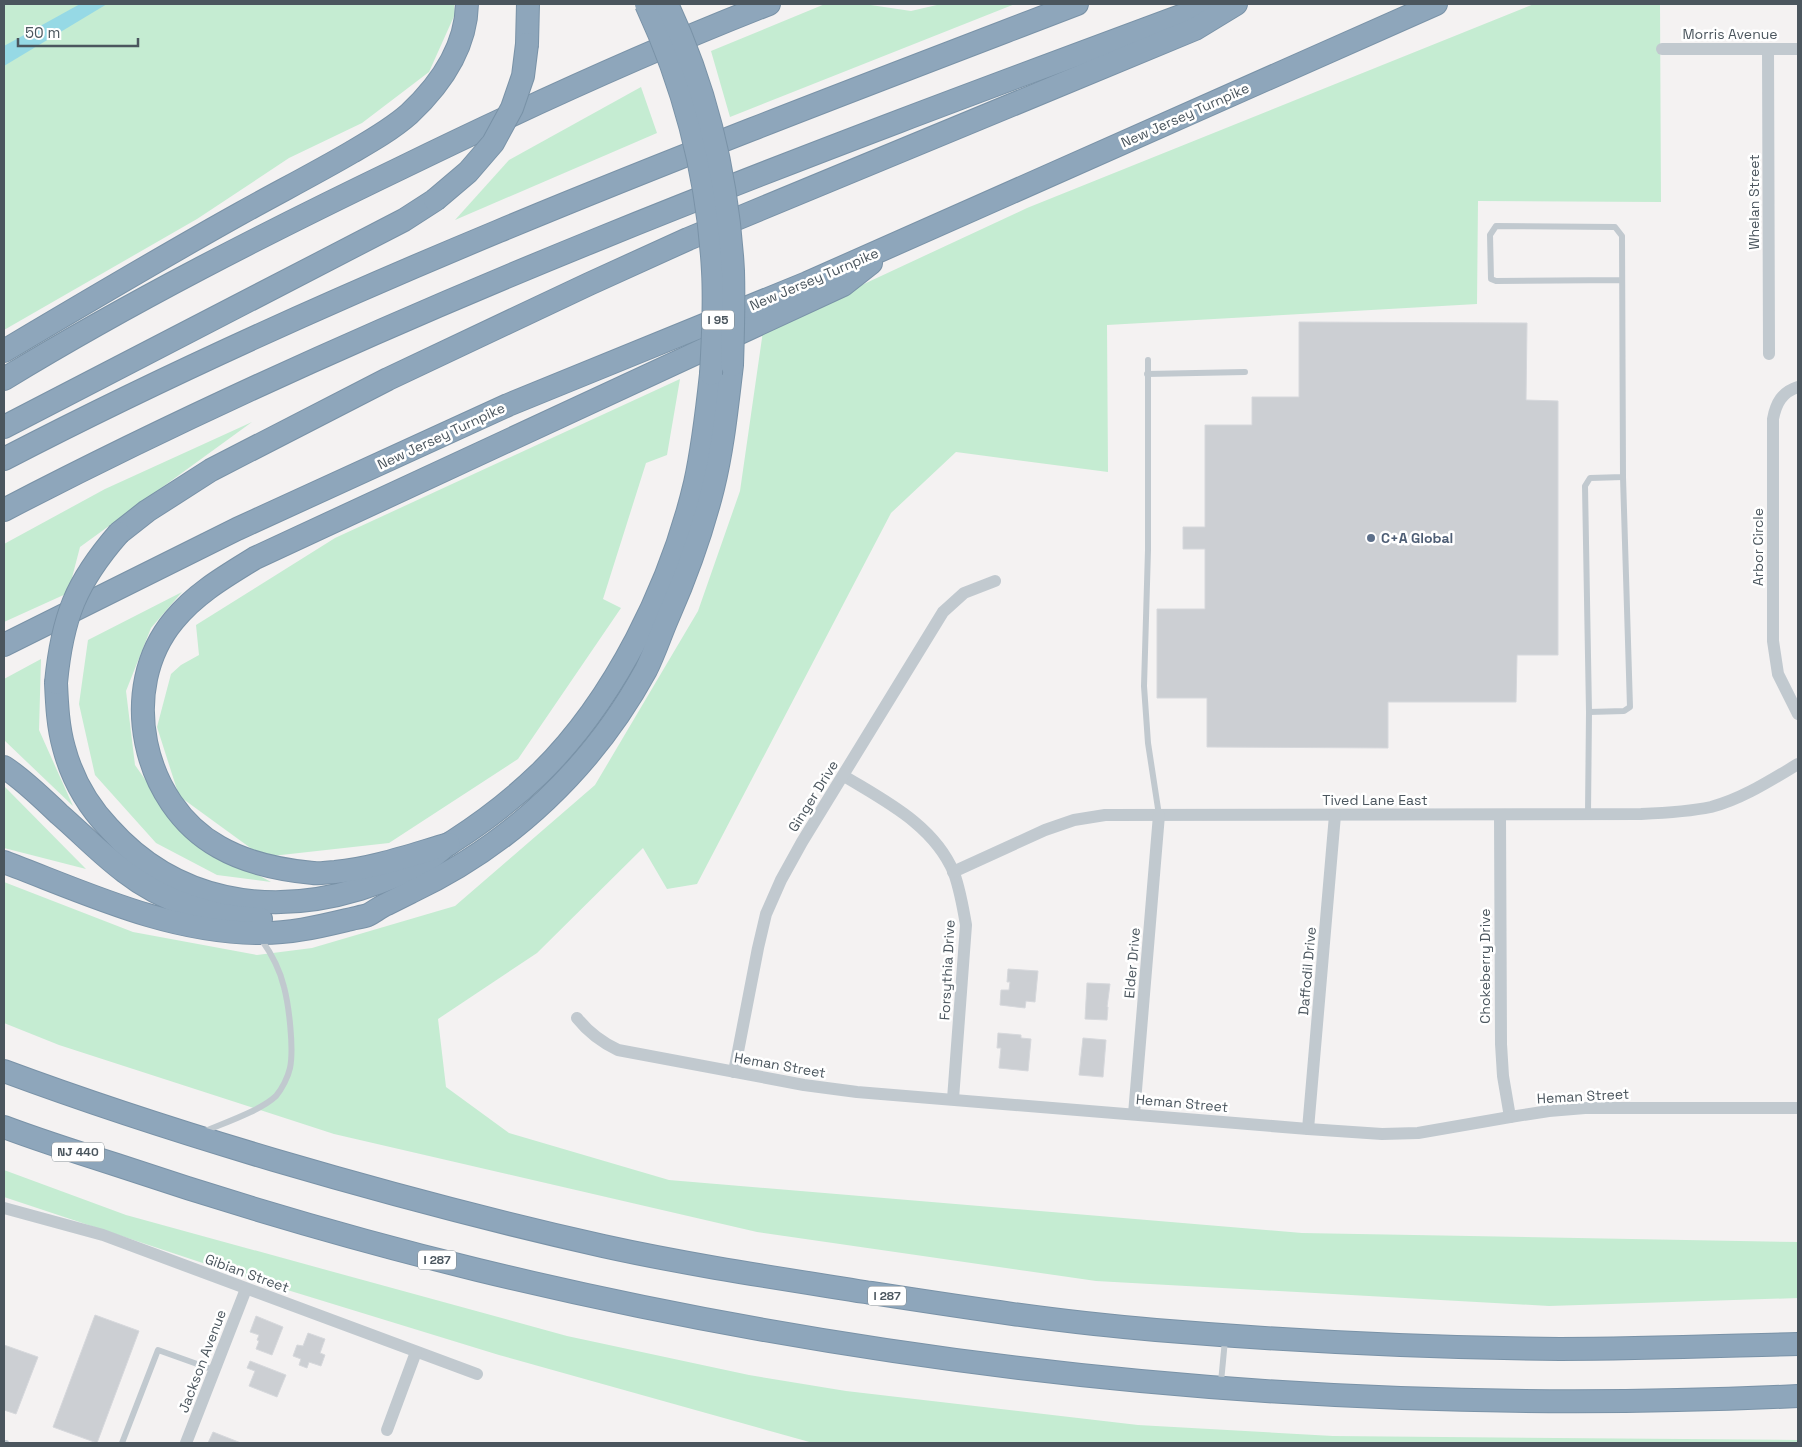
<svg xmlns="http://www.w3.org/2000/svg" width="1802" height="1447" viewBox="0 0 1802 1447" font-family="'Space Grotesk',sans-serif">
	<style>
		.green { fill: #c5ecd2 }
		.water { fill: #96d9e5 }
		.building { fill: #cccfd3; stroke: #d6d8dc }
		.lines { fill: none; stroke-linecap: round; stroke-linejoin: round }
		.highway-casing { stroke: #7992a7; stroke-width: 24 }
		.lane { stroke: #c1c9cf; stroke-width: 6 }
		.street { stroke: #c1c9cf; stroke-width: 12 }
		.highway { stroke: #8ea6bb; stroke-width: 22 }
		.highway-bridge-casing { stroke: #7992a7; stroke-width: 24; stroke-linecap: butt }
		.highway-bridge { stroke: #8ea6bb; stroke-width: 22 }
		.service-dot { fill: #5c6f8a; stroke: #fff; stroke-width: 2 }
		.labels { text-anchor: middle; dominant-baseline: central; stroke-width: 5; stroke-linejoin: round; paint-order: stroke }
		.shield { fill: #fff; stroke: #81898e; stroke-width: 1 }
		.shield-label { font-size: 12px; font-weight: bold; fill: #4b565e }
		.street-label { font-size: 14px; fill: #4b565e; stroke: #fff }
		.service-label { font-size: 14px; font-weight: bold; fill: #4e5e75; stroke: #fff; text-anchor: start }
	</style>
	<rect width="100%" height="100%" fill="#f4f2f2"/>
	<g class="green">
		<path d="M4,4h450l1,10 -26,58 -67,51 -73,35 -92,61 -193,111z"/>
		<path d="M825,4h39l47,7 30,-7h74l-285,113 -19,-66z"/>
		<path d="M1534,4h126l1,198 -183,-1 -1,103 -370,21 1,147 -152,-20 -65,61 -194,371 -30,5 -24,-41 -106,105 -99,66 8,68 63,46 160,47 633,53 496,9v56l-249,8 -453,-25 -339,-49 -423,-98 -275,-89 -55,-22v-141l129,50 124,23 55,-7 143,-42 140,-121 103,-174 42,-120 23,-160 264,-123z"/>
		<path d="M641,87l16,46 -202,87 54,-60z"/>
		<path d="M680,379l-13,76 -21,8 -43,136 18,9 -103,151 -129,84 -126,14 -84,-61 -22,-69 14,-53 10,-9 18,-10 -3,-30 139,-87z"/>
		<path d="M252,422l-172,125 -12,46 -64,29v-78l101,-55z"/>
		<path d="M182,592l-31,36 -25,63 9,74 48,69 88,48 -54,-7 -61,-32 -61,-68 -16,-71 9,-64z"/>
		<path d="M41,659l-2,71 34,76 -69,-66v-61z"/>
		<path d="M4,786l82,83 -82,-21z"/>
		<path d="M4,1170l122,45 441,121 182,39 97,16 292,34 195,11 465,4v3h-985l-314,-88 -254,-78 -241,-80z"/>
	</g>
	<path class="water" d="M80,4h27l-103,62v-20z"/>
	<g class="building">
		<path d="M1299,322l228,1 -1,77 32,1v254h-41l-1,47h-128v46l-181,-1v-49h-50v-89h48v-60h-22v-22h22v-102h47v-28h47z"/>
		<path d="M1008,969l30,2 -3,31 -9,-1 -1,7 -25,-3 1,-15h8l1,-8h-3z"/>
		<path d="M1087,983l23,1 -3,23h1l-1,13 -22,-1z"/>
		<path d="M998,1033l23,2v3l10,1 -3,32 -29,-3 2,-20h-4z"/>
		<path d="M1083,1038l23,2 -3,37 -24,-2z"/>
		<path d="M95,1315l44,16 -42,112 -44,-16z"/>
		<path d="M256,1316l27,11 -11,28 -16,-6 3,-8 -2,-1 2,-5 -9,-3z"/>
		<path d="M308,1333l17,6 -5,14 5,2 -4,11 -12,-4 -2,6 -8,-3 2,-6 -8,-3 4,-11 6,1z"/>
		<path d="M4,1345l34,12 -22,57 -12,-4z"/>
		<path d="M250,1361l36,14 -9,22 -28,-11 6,-15 -8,-3z"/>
		<path d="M213,1432l28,11h-33z"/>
	</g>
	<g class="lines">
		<defs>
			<g id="highway">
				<path d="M527,44l1,-40"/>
				<path d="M4,351c79,-47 158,-94 239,-139 36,-20 73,-39 109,-60 19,-11 40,-23 57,-38 31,-29 57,-66 58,-110"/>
				<path d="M4,379c128,-78 262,-146 397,-211 121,-59 243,-115 368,-164"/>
				<path d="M4,427l400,-207 31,-20"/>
				<path d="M4,459c345,-179 711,-316 1073,-455"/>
				<path d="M4,510c388,-202 799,-354 1209,-506"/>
				<path d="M119,533l28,-22 64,-41 177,-91 201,-95 99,-45 507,-210 41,-25"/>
				<path d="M4,645l233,-116 271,-124 299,-122 629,-279"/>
				<path d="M56,683c1,22 2,44 8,65 8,30 24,58 45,80 66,74 159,89 251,61 22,-7 46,-17 66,-28 9,-5 17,-14 26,-19 31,-20 60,-42 87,-68 76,-74 132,-189 156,-291 8,-36 12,-72 16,-109"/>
				<path d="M4,767c20,13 38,31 55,47 22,19 43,41 66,58 37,29 89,46 136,47"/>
				<path d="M449,844c-38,11 -74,24 -114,28 -7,0 -15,2 -22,1 -33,-3 -66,-10 -94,-26 -77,-43 -102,-159 -45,-227 22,-27 52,-44 81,-62l588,-273 28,-22"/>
				<path d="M4,862c82,31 163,70 253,71 30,1 61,-6 90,-13 7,-2 15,-3 21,-5 6,-3 12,-8 19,-11 8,-4 16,-8 24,-12 100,-47 182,-125 235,-222 9,-18 15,-37 23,-55 18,-41 33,-83 44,-127 10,-40 14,-82 19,-123"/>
				<path d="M4,1071c89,33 179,62 270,89 109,32 218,61 329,86 86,19 174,32 262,46 97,15 193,30 291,38 134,11 269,18 404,19 79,0 159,-3 238,-5"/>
				<path d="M4,1127c37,14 75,26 113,38 119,40 239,75 361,105 433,105 875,147 1320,126"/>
			</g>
		</defs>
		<use href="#highway" class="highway-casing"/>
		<g class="lane">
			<path d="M1148,360v190l-4,136 4,57 11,72"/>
			<path d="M1147,374l98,-2"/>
			<path d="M1589,712l35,-1 6,-4 -7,-230"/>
			<path d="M1588,814l1,-102 -4,-226 5,-8 33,-1 -1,-241 -7,-9 -119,-1 -6,9 1,44 5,2 126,-1"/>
			<path d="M203,1132c21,-9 57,-21 73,-36 6,-7 12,-19 14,-28 4,-19 -1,-62 -6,-81 -4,-17 -13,-34 -23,-48"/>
			<path d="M1221,1382l4,-42"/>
			<path d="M4,1443h2"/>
			<path d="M122,1443l36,-93 56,20"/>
		</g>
		<g class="street">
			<path d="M1662,49h136"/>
			<path d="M1768,49l1,305"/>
			<path d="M1798,387c-16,5 -22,16 -25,32v222l5,33 20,40"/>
			<path d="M844,776c41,25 90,49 110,97 6,17 9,34 12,52l-13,174"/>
			<path d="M1500,815l1,229 2,32 7,41"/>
			<path d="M953,872l92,-42 29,-10 31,-5 536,-1c23,-1 46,-2 70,-7 31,-8 60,-27 87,-43"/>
			<path d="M577,1018c12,15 24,24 41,32l186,35 53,7 451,37 74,5 36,-1 92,-16 39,-6 36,-3h213"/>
			<path d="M734,1072l24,-124 8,-34 15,-34 21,-38 141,-230 21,-19 31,-12"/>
			<path d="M1134,1114l25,-299"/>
			<path d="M1308,1129l27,-314"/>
			<path d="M4,1208l99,27 374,139"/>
			<path d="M387,1430l29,-78"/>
			<path d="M186,1443l60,-154"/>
		</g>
		<use href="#highway" class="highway"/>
		<defs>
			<g id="highway-bridge">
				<path d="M646,4c39,84 62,175 67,267 2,35 0,69 -2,103"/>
				<path d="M667,4c39,83 61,175 66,267 1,31 0,63 -1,94"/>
				<path d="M435,200l33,-28 25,-29 19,-35 11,-32 4,-32"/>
				<path d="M56,683c6,-65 20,-101 63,-150"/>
			</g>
		</defs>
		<use href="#highway-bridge" class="highway-bridge-casing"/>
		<use href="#highway-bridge" class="highway-bridge"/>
	</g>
	<circle class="service-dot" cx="1371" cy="538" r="5"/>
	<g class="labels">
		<g class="shield">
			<rect x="702" y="310.5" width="32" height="19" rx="4"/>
			<rect x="52" y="1142.5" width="52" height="19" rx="4"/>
			<rect x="418" y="1250.5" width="38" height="19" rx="4"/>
			<rect x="868" y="1286.5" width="38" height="19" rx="4"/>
		</g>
		<g class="shield-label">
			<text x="718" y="320">I 95</text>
			<text x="78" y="1152">NJ 440</text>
			<text x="437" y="1260">I 287</text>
			<text x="887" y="1296">I 287</text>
		</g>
		<g class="street-label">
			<text x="1730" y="34">Morris Avenue</text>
			<text transform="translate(1185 115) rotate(-24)">New Jersey Turnpike</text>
			<text transform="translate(1754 202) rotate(-90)">Whelan Street</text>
			<text transform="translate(814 279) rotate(-23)">New Jersey Turnpike</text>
			<text transform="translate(441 436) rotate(-25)">New Jersey Turnpike</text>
			<text transform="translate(1758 547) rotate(-90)">Arbor Circle</text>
			<text transform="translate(813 796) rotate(-58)">Ginger Drive</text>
			<text x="1375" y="800">Tived Lane East</text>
			<text transform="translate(1132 963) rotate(-85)">Elder Drive</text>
			<text transform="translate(1485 966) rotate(-90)">Chokeberry Drive</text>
			<text transform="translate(947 970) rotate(-87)">Forsythia Drive</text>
			<text transform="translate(1307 971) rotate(-85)">Daffodil Drive</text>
			<text transform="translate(780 1065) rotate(10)">Heman Street</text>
			<text transform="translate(1583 1096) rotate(-3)">Heman Street</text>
			<text transform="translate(1182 1103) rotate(5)">Heman Street</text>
			<text transform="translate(247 1273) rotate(20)">Gibian Street</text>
			<text transform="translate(202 1361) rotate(-69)">Jackson Avenue</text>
		</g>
		<g class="service-label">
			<text x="1381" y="538">C+A Global</text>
		</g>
	</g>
	<rect width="1802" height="1447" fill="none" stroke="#4b565e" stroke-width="10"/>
	<path d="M18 38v8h120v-8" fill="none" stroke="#4b565e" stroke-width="2.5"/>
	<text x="25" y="38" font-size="15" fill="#4b565e" stroke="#ffffff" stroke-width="4" paint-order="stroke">50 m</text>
</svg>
